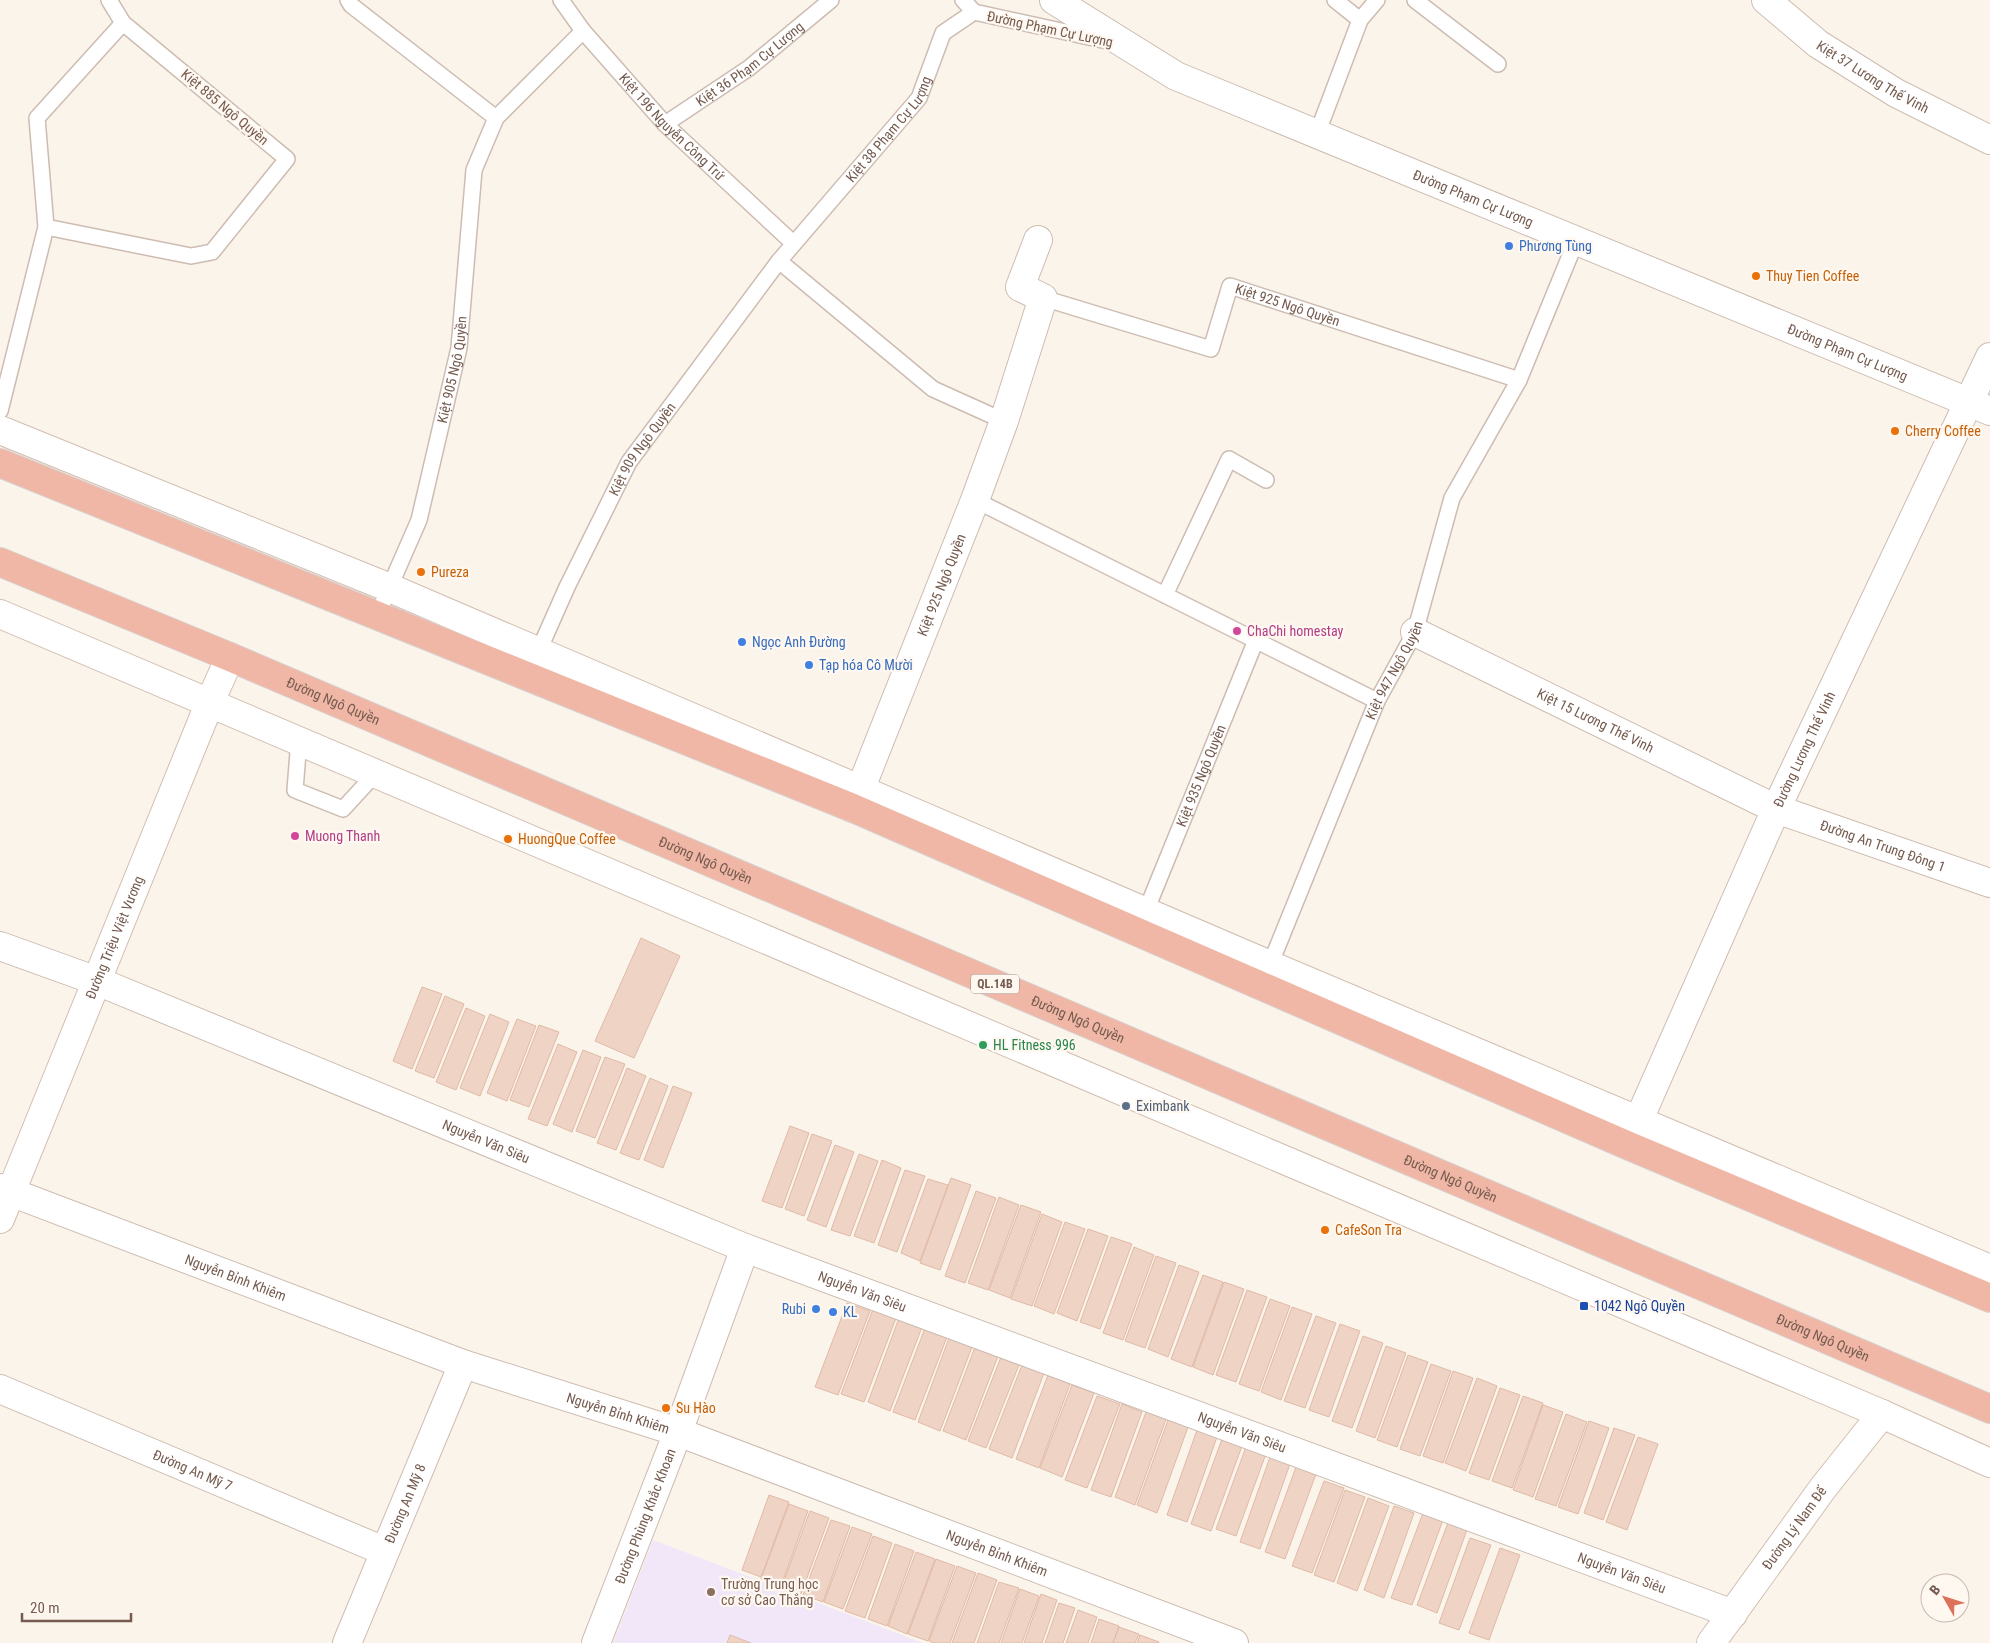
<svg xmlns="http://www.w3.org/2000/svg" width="1990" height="1643" viewBox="0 0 1990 1643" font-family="'Roboto Condensed',sans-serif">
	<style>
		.education { fill: #f1e7f8 }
		.building { fill: #efd3c4; stroke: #e0baa6 }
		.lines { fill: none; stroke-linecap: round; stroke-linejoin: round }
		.lane-casing { stroke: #cdbcb1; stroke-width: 18 }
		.street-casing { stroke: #cdbcb1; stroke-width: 30 }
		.secondary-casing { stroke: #d2beb1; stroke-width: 30 }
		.highway-casing { stroke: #d8d1ce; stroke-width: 30 }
		.lane { stroke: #fff; stroke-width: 15 }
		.street { stroke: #fff; stroke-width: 28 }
		.secondary { stroke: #fff; stroke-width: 28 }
		.highway { stroke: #f0b7a6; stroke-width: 28 }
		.shop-dot { fill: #3f7fe0; stroke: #fef8f1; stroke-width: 2 }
		.food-dot { fill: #e8710a; stroke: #fef8f1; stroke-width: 2 }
		.hotel-dot { fill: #d1479c; stroke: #fef8f1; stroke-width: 2 }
		.leisure-dot { fill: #2e9e5b; stroke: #fef8f1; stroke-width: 2 }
		.service-dot { fill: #5c6f8a; stroke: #fef8f1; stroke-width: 2 }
		.transit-dot { fill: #1a4fb4; stroke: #fef8f1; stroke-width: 2 }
		.education-dot { fill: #8d6e63; stroke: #fef8f1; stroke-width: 2 }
		.labels { text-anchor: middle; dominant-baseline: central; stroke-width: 4.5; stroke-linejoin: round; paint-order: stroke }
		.shield { fill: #fef8f1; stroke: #9e8a80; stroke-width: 1 }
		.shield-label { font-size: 12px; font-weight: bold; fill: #755b4f }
		.street-label { font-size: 14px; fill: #755b4f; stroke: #fef8f1 }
		.shop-label { font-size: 14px; fill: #366cbe; stroke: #fef8f1; text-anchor: start }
		.food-label { font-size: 14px; fill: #c56008; stroke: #fef8f1; text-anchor: start }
		.hotel-label { font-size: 14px; fill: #b23c85; stroke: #fef8f1; text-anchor: start }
		.leisure-label { font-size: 14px; fill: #27864d; stroke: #fef8f1; text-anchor: start }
		.service-label { font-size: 14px; fill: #4e5e75; stroke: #fef8f1; text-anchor: start }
		.transit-label { font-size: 14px; fill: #164399; stroke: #fef8f1; text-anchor: start }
		.education-label { font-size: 14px; fill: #785e54; stroke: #fef8f1; text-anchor: start }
	</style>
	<rect width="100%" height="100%" fill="#fbf4eb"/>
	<path class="education" d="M653,1540l270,103h-310z"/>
	<g class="building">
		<path d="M641,938l39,18 -46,102 -39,-17z"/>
		<path d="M422,987l20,7 -30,75 -19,-8z"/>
		<path d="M445,996l19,8 -30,74 -19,-7z"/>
		<path d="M466,1008l19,8 -29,74 -20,-8z"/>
		<path d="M490,1014l19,8 -29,74 -20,-8z"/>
		<path d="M517,1019l19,7 -29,75 -20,-8z"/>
		<path d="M539,1025l20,7 -30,75 -19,-7z"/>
		<path d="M558,1044l19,8 -30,74 -19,-7z"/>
		<path d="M583,1050l18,7 -29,75 -19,-8z"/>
		<path d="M605,1057l20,7 -30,74 -19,-7z"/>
		<path d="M627,1068l19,8 -30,74 -19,-7z"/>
		<path d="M650,1078l18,8 -29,74 -19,-7z"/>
		<path d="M673,1086l19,7 -29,75 -19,-8z"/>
		<path d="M790,1126l19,7 -27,75 -20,-7z"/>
		<path d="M812,1134l20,7 -28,75 -19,-7z"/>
		<path d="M835,1145l19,7 -28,75 -19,-7z"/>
		<path d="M859,1154l19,7 -28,75 -19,-6z"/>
		<path d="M882,1160l19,8 -27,75 -20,-7z"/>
		<path d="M905,1170l20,6 -28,76 -19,-7z"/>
		<path d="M951,1178l20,7 -31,85 -20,-7z"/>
		<path d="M928,1179l20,6 -28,76 -19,-8z"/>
		<path d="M976,1191l20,7 -31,85 -20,-7z"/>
		<path d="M999,1197l20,8 -31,85 -20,-7z"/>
		<path d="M1021,1205l20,7 -31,86 -21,-8z"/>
		<path d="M1042,1214l20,8 -30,84 -21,-7z"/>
		<path d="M1065,1222l20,7 -31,85 -20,-8z"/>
		<path d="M1088,1229l20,7 -31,85 -20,-8z"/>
		<path d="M1111,1237l21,7 -32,85 -20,-7z"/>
		<path d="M1134,1247l20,8 -31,85 -20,-7z"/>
		<path d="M1156,1256l20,7 -31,85 -20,-7z"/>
		<path d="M1179,1265l20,7 -31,85 -20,-8z"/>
		<path d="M1203,1275l20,7 -31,85 -21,-8z"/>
		<path d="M1224,1282l20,7 -31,86 -20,-8z"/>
		<path d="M1247,1290l20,7 -31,85 -20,-7z"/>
		<path d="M1270,1299l20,7 -31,85 -20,-7z"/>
		<path d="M847,1303l23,8 -32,84 -23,-8z"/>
		<path d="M1292,1307l20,7 -31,86 -20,-8z"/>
		<path d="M873,1309l23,9 -32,84 -23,-8z"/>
		<path d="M1316,1316l20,7 -31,85 -21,-7z"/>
		<path d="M899,1318l23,9 -32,84 -22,-9z"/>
		<path d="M1340,1324l20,7 -31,86 -20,-7z"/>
		<path d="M925,1328l22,9 -32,83 -22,-8z"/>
		<path d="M1363,1336l20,7 -31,85 -20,-7z"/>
		<path d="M949,1338l23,9 -32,84 -22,-9z"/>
		<path d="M1386,1346l20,7 -31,85 -19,-7z"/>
		<path d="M975,1347l23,9 -32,84 -23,-9z"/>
		<path d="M1408,1355l20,7 -31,85 -20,-7z"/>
		<path d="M1001,1357l18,8 -33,83 -18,-7z"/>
		<path d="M1431,1364l20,7 -31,85 -20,-7z"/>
		<path d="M1022,1365l22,8 -32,85 -23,-9z"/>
		<path d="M1453,1371l20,7 -30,85 -20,-7z"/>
		<path d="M1048,1375l22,9 -31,84 -23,-9z"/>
		<path d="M1477,1378l20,8 -31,85 -21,-8z"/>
		<path d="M1072,1385l22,8 -32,84 -22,-9z"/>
		<path d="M1500,1388l20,7 -31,85 -20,-7z"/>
		<path d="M1097,1396l23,8 -33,84 -22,-8z"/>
		<path d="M1523,1396l20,7 -31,85 -20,-7z"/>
		<path d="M1122,1404l20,8 -31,85 -20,-7z"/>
		<path d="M1543,1405l20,7 -30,85 -20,-7z"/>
		<path d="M1146,1412l20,7 -31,86 -20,-8z"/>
		<path d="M1566,1414l21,8 -31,84 -21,-7z"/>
		<path d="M1168,1420l20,7 -31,86 -20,-8z"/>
		<path d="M1589,1421l20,7 -31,86 -20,-7z"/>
		<path d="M1614,1428l21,7 -32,85 -19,-7z"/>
		<path d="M1197,1430l20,7 -30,85 -20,-7z"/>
		<path d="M1638,1437l20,7 -31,86 -21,-8z"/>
		<path d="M1222,1439l20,7 -31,85 -20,-7z"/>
		<path d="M1247,1444l20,7 -31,85 -20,-7z"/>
		<path d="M1270,1457l20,7 -30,85 -20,-7z"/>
		<path d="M1296,1467l20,7 -31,85 -20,-7z"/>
		<path d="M1324,1481l20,7 -32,85 -20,-7z"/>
		<path d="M1345,1490l20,7 -31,85 -20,-7z"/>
		<path d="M769,1495l20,7 -28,75 -19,-7z"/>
		<path d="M1368,1498l21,8 -32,85 -20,-8z"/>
		<path d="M789,1504l19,7 -27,75 -20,-7z"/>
		<path d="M1394,1506l20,7 -30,85 -20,-8z"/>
		<path d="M810,1511l19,7 -28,76 -19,-8z"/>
		<path d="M1423,1513l20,7 -31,85 -21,-7z"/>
		<path d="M831,1520l19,6 -27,76 -20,-7z"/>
		<path d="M1449,1520l19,7 -31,86 -20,-8z"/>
		<path d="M852,1527l20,7 -29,75 -19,-7z"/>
		<path d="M873,1536l19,7 -27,75 -20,-7z"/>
		<path d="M1470,1538l21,7 -32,85 -20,-7z"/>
		<path d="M895,1544l19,7 -27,75 -19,-7z"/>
		<path d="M1500,1548l20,7 -31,85 -20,-7z"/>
		<path d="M916,1552l19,7 -28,75 -19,-8z"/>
		<path d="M936,1559l19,7 -27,75 -20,-7z"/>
		<path d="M957,1566l19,7 -26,70h-16l-5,-2z"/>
		<path d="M978,1573l19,7 -23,63h-22z"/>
		<path d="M999,1582l20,6 -20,55h-22z"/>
		<path d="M1020,1589l19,7 -17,47h-21z"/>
		<path d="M1041,1594l16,6 -15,43h-18z"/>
		<path d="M1059,1603l16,5 -12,35h-18z"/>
		<path d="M1078,1610l19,7 -9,26h-22z"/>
		<path d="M1099,1619l20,7 -6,17h-22z"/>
		<path d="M1119,1627l20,7 -4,9h-22z"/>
		<path d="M730,1635l21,8h-24z"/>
		<path d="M1140,1635l19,7v1h-22z"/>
	</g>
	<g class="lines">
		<defs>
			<g id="lane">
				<path d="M348,0l3,5 145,113"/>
				<path id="s1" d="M561,0l22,31 82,93 128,119"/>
				<path d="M963,0l11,12"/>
				<path d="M1335,0l25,20"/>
				<path d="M1415,0l83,64"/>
				<path d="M974,12l133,29"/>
				<path id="s2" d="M665,124l84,-56 82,-68"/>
				<path d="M1317,134l43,-114 17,-20"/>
				<path d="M46,227l-9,-109 86,-95"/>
				<path d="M779,261l154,128 71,32"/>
				<path id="s3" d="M1043,298l168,51 19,-63 289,94"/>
				<path d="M0,411l46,-184 145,29 21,-4 75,-93 -164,-136 -14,-23"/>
				<path d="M975,500l402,201"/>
				<path d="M1165,595l64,-136 37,21"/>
				<path id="s4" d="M377,616l42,-96 40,-172 15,-178 22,-52 87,-87"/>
				<path id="s5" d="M536,657l31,-70 62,-125 150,-201 140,-163 24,-65 31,-21"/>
				<path d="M299,740l-4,50 48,19 33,-36"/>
				<path id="s6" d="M1146,911l110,-271"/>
				<path id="s7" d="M1270,965l107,-264 38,-69 37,-134 67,-118 57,-139"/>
			</g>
			<g id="street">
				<path id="s8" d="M1054,0l122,76 814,335"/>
				<path id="s9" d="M1766,0l52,44 78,49 94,47"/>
				<path id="s10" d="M1415,632l361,177 214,74"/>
				<path id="s11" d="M853,808l122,-308 29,-79 39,-123 -23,-11 18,-47"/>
				<path id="s12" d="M0,946l97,35 648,267 988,366"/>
				<path id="s13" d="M1629,1142l147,-333 214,-452"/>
				<path id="s14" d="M0,1188l463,176 215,68 556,211"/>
				<path id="s15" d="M0,1389l384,162"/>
				<path id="s16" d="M347,1643l116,-279"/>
				<path id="s17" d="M596,1643l82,-211 67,-184"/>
			</g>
			<g id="secondary">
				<path d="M0,430l390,158 880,377 720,304"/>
				<path d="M0,614l1882,800 108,49"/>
				<path id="s18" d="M0,1219l210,-517 20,-45"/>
				<path id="s19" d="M1711,1643l112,-155 59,-74"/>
			</g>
			<g id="highway">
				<path d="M0,463l853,345 774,337 363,153"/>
				<path id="s20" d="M0,562l230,95 1760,752"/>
			</g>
		</defs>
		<use href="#lane" class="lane-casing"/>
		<use href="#street" class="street-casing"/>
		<use href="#secondary" class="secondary-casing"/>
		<use href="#highway" class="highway-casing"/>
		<use href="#lane" class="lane"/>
		<use href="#street" class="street"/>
		<use href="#secondary" class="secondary"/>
		<use href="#highway" class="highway"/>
	</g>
	<g class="shop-dot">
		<circle cx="1509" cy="246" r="5"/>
		<circle cx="742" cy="642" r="5"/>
		<circle cx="809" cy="665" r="5"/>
		<circle cx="816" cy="1309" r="5"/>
		<circle cx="833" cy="1312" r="5"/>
	</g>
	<g class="food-dot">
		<circle cx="1756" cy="276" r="5"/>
		<circle cx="1895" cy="431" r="5"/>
		<circle cx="421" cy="572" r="5"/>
		<circle cx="508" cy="839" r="5"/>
		<circle cx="1325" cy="1230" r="5"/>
		<circle cx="666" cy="1408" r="5"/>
	</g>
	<g class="hotel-dot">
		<circle cx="1237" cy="631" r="5"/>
		<circle cx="295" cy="836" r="5"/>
	</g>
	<circle class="leisure-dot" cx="983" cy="1045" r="5"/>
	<circle class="service-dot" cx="1126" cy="1106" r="5"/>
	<rect class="transit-dot" x="1579" y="1301" width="10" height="10" rx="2.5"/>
	<circle class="education-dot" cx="711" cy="1592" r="5"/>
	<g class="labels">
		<rect class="shield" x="971" y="974.5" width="48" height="19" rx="4"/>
		<g class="shield-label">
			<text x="995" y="984">QL.14B</text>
		</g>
		<g class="street-label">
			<text transform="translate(1050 29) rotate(12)">Đường Phạm Cự Lượng</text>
			<text stroke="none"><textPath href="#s2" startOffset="104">Kiệt 36 Phạm Cự Lượng</textPath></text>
			<text stroke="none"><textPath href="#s9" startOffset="132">Kiệt 37 Lương Thế Vinh</textPath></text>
			<text transform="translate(225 107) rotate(40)">Kiệt 885 Ngô Quyền</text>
			<text stroke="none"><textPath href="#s1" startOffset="169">Kiệt 196 Nguyễn Công Trứ</textPath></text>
			<text stroke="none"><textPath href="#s5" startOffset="639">Kiệt 38 Phạm Cự Lượng</textPath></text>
			<text stroke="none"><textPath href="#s8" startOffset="465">Đường Phạm Cự Lượng</textPath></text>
			<text stroke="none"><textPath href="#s3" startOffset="302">Kiệt 925 Ngô Quyền</textPath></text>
			<text stroke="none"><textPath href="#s8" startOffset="870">Đường Phạm Cự Lượng</textPath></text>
			<text stroke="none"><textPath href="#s4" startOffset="259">Kiệt 905 Ngô Quyền</textPath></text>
			<text stroke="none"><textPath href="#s5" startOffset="234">Kiệt 909 Ngô Quyền</textPath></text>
			<text stroke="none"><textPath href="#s11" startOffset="240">Kiệt 925 Ngô Quyền</textPath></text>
			<text stroke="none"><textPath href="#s7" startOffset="320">Kiệt 947 Ngô Quyền</textPath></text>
			<text stroke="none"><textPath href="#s20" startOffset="361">Đường Ngô Quyền</textPath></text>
			<text stroke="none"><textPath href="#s10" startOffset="201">Kiệt 15 Lương Thế Vinh</textPath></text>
			<text stroke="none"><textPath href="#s13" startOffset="430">Đường Lương Thế Vinh</textPath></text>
			<text stroke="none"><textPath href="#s6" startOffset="146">Kiệt 935 Ngô Quyền</textPath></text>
			<text stroke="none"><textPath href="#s10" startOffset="515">Đường An Trung Đông 1</textPath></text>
			<text stroke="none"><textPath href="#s20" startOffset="766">Đường Ngô Quyền</textPath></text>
			<text stroke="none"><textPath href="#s18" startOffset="304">Đường Triệu Việt Vương</textPath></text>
			<text stroke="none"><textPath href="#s20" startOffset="1171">Đường Ngô Quyền</textPath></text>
			<text stroke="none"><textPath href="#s12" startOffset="524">Nguyễn Văn Siêu</textPath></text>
			<text stroke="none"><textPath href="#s20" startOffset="1576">Đường Ngô Quyền</textPath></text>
			<text stroke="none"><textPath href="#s14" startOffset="252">Nguyễn Bỉnh Khiêm</textPath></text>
			<text stroke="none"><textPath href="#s12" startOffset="929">Nguyễn Văn Siêu</textPath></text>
			<text stroke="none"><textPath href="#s20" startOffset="1981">Đường Ngô Quyền</textPath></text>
			<text stroke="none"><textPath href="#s14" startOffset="658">Nguyễn Bỉnh Khiêm</textPath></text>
			<text stroke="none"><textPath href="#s12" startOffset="1334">Nguyễn Văn Siêu</textPath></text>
			<text stroke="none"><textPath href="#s15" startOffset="209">Đường An Mỹ 7</textPath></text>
			<text stroke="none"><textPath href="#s16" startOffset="151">Đường An Mỹ 8</textPath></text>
			<text stroke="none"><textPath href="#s17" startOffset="136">Đường Phùng Khắc Khoan</textPath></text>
			<text stroke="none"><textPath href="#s19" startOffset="142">Đường Lý Nam Đế</textPath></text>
			<text stroke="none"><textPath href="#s14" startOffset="1062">Nguyễn Bỉnh Khiêm</textPath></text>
			<text stroke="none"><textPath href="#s12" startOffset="1739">Nguyễn Văn Siêu</textPath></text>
		</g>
		<g class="shop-label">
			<text x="1519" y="246">Phương Tùng</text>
			<text x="752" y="642">Ngọc Anh Đường</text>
			<text x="819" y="665">Tạp hóa Cô Mười</text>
			<text x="806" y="1309" text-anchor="end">Rubi</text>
			<text x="843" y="1312">KL</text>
		</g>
		<g class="food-label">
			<text x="1766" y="276">Thuy Tien Coffee</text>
			<text x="1905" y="431">Cherry Coffee</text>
			<text x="431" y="572">Pureza</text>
			<text x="518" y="839">HuongQue Coffee</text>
			<text x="1335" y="1230">CafeSon Tra</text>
			<text x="676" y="1408">Su Hào</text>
		</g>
		<g class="hotel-label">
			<text x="1247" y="631">ChaChi homestay</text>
			<text x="305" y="836">Muong Thanh</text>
		</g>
		<g class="leisure-label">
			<text x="993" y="1045">HL Fitness 996</text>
		</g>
		<g class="service-label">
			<text x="1136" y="1106">Eximbank</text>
		</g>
		<g class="transit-label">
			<text x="1594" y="1306">1042 Ngô Quyền</text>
		</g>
		<g class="education-label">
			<text x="721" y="1584">Trường Trung học<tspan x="721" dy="16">cơ sở Cao Thắng</tspan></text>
		</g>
	</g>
	<g transform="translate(1945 1598) rotate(309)"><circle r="24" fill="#fef8f1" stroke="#c7b9b0"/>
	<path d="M0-4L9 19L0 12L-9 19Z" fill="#db7259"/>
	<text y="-8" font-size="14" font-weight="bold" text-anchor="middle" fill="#755b4f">B</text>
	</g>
	<path d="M22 1613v8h109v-8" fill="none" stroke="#755b4f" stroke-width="2.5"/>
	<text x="30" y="1613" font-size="15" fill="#755b4f" stroke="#fef8f1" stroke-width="4" paint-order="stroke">20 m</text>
</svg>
